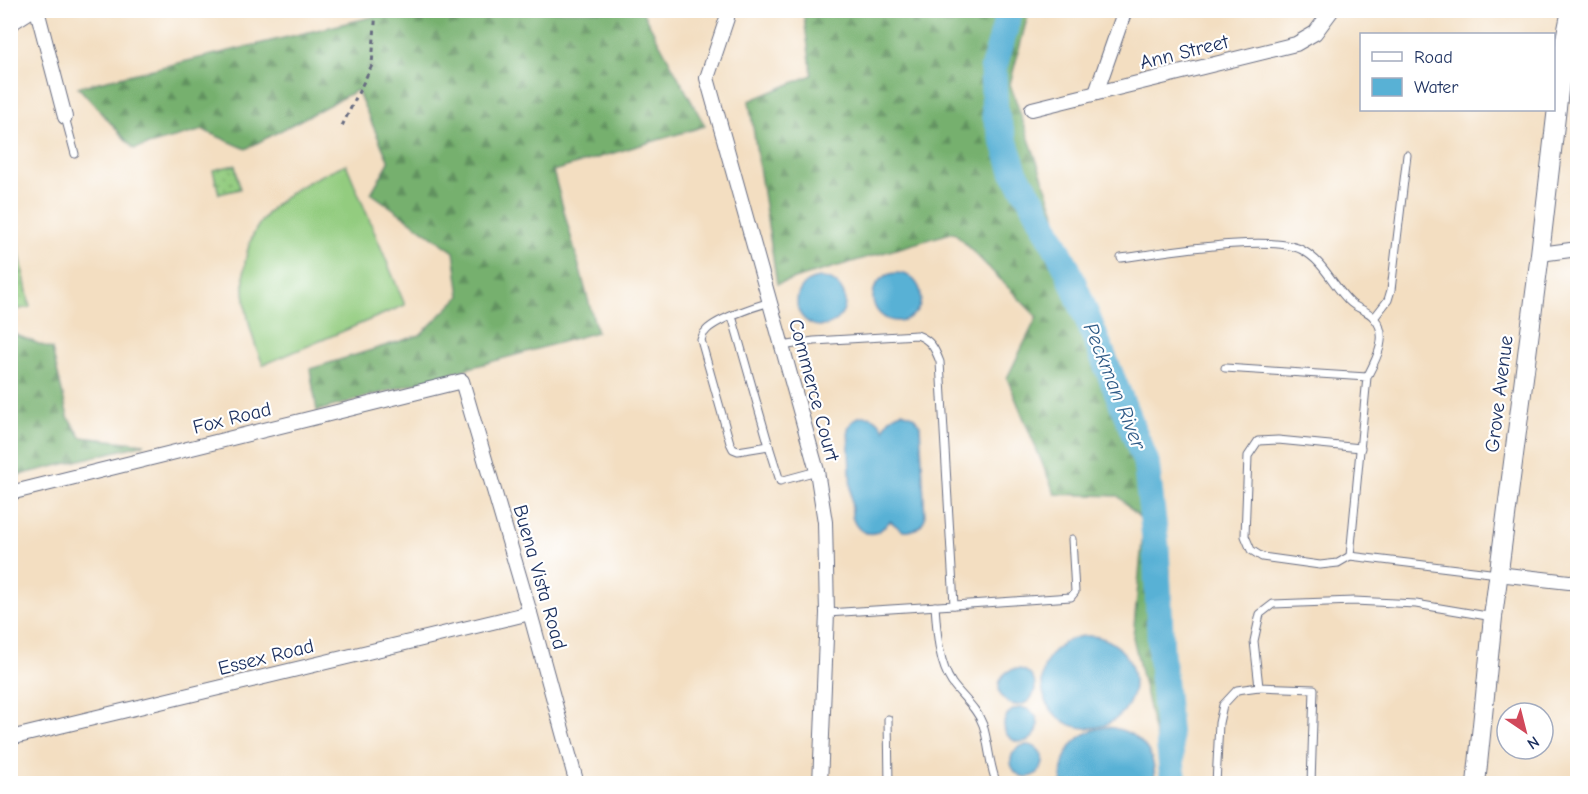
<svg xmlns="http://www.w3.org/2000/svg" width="1588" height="794" viewBox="0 0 1588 794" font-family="'Comic Neue',sans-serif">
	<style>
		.green { fill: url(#green-dots); stroke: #577e6e; stroke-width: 1.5 }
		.forest { fill: url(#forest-firs); stroke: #487066; stroke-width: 1.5 }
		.pitch { fill: #93cc7f; stroke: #577e6e; stroke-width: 1.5 }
		.water { fill: #58b1d5; stroke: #3a709a; stroke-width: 1.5 }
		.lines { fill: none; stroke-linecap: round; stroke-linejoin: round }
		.river { stroke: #58b1d5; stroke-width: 27 }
		.service-casing { stroke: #676c81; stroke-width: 9 }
		.minor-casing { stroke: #676c81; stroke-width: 16 }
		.tertiary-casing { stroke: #676c81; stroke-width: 20 }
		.path { stroke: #676c81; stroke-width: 3; stroke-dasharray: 4.5 4.5; stroke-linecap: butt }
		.service { stroke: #fff; stroke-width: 7 }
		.minor { stroke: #fff; stroke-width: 14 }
		.tertiary { stroke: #fff; stroke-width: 18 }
		.labels { text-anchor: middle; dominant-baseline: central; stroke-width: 4.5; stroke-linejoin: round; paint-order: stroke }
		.street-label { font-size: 20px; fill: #1b2f5e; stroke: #fff }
		.water-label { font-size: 21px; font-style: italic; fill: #305c88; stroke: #fff }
	</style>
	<defs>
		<pattern id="green-dots" width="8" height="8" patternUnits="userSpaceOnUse" patternTransform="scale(1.5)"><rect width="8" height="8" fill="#93cc7f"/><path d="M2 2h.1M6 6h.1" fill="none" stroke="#77a66b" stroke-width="1.8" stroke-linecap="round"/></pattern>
		<pattern id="forest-firs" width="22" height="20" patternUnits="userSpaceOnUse" patternTransform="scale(1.5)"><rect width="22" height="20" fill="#76b06e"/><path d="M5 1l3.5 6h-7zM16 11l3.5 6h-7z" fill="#60905e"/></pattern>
	</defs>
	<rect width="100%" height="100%" fill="#fff"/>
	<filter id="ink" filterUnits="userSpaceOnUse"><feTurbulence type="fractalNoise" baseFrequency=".0167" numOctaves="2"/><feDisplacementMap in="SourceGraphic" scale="12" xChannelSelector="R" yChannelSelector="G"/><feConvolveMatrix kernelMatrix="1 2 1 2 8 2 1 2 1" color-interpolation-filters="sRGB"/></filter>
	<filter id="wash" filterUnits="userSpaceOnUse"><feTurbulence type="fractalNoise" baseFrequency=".008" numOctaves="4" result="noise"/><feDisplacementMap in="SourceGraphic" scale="24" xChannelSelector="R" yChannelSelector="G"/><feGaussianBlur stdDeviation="1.35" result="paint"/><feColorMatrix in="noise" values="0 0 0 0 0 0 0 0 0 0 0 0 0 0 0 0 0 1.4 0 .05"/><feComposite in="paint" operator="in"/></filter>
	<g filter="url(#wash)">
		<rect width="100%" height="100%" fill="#f3dec1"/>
		<g class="green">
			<path d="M235,165l5,24 -21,5 -6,-24z"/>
			<path d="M11,224h3l16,83 -19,4z"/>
		</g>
		<g class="forest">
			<path d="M397,11h245l63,115 -152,45 44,161 -280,79 -7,-42 110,-34 40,-39 -6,-44 -83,-59 18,-31 -32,-72 -111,59 -43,-19 -69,19 -56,-62z"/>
			<path d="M803,11h226l-19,73 46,132 4,24 98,231 12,100 2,79 10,124 3,9h-19l-33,-146 11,-115 -26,-26 -63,-2 -48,-116 30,-61 -83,-85 -177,52 -28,-183 63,-26z"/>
			<path d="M11,333l41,16 16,68 13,20 64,7 -134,33z"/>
		</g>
		<path class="pitch" d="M346,164l59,141 -142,60c-18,-42 -31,-101 -3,-142 19,-29 56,-46 86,-59z"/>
		<g class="water">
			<circle cx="897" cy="297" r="24"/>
			<circle cx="821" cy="302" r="24"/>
			<path d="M902,412l11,4 7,9 5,93c-4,10 -11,14 -22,13l-13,-10c-3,3 -6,7 -11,10 -12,7 -24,-2 -27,-15l-4,-88c9,-18 29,-15 36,2 3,-10 8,-15 18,-18z"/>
			<circle cx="1088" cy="682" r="46"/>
			<circle cx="1017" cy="687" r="18"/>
			<circle cx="1021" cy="725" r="17"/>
			<path d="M1106,727c32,3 52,25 48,56h-92c-3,-30 14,-51 44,-56z"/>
			<circle cx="1027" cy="761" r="16"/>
		</g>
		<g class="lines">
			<path class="river" d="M1010,10l-17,60 2,43 20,61 17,26 35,68 79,194 10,84 5,107 11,117 3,14"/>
		</g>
	</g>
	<g filter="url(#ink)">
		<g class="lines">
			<defs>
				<g id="service">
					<path d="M65,117l10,37"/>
					<path d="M1121,258c40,-5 149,-25 181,-8 23,12 31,37 49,53 7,6 18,8 23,15 16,17 2,42 -7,59"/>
					<path d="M770,302c-14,4 -57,18 -65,30 -2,1 -3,6 -4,8l29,103 3,6 5,2 31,-5 11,35 37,-10"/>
					<path d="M732,316l37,130"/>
					<path d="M1374,318l14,-18 3,-10 16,-135"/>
					<path d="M782,346l32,-5 103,-6c14,5 18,14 23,27l14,243 -127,8"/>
					<path d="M1225,368l142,9 -17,179 148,18"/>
					<path d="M1350,556l-12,7 -18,2 -58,-8 -11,-7 -6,-14 3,-80 10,-15 20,-1 83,8"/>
					<path d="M954,605l117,-8 4,-5 -3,-53"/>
					<path d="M935,606c2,25 3,56 17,77 10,14 25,25 31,42 6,19 6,40 14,59"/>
					<path d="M888,719l1,65"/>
					<path d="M1216,784l3,-61 4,-18 14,-15 22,-3"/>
					<path d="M1311,784l3,-95 -55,-2 -5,-46 6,-27 13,-10 81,-3 62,3 77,13"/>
				</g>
				<g id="minor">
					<path d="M37,10l28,107"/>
					<path d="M727,18l-20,60 110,393 8,51 2,91 -7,171"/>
					<path d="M10,24l22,-14"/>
					<path d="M1096,93l29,-83"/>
					<path d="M1032,109l264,-65 19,-11 17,-23"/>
					<path d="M1540,254l38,-5"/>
					<path d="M10,493l452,-112 68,232 47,171"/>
					<path d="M1498,574l80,9"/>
					<path d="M10,738l520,-125"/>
				</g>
				<path id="tertiary" d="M1476,784l17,-167 47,-363 25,-215 6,-29"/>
			</defs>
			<use href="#service" class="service-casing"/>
			<use href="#minor" class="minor-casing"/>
			<use href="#tertiary" class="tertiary-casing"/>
			<path class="path" d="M342,126l30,-61 4,-55"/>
			<use href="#service" class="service"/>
			<use href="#minor" class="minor"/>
			<use href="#tertiary" class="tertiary"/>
		</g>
	</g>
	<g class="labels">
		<g class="street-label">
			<text transform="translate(1184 52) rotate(-14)">Ann Street</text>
			<text transform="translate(814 390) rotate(75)">Commerce Court</text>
			<text transform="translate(1499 394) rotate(-83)">Grove Avenue</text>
			<text transform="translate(232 418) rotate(-14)">Fox Road</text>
			<text transform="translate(540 577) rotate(74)">Buena Vista Road</text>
			<text transform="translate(266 657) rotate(-14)">Essex Road</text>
		</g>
		<g class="water-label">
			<text transform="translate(1115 386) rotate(68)">Peckman River</text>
		</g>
	</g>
	<rect width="1588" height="794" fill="none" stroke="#fff" stroke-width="36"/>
	<rect x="1360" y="33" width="195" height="78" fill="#ffffff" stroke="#a4acbf" stroke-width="1.5"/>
	<rect x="1372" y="52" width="30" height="9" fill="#ffffff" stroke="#a4acbf" stroke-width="1.5"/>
	<text x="1414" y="63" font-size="18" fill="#1b2f5e">Road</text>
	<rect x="1372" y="78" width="30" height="18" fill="#58b1d5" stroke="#a4acbf" stroke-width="1.5"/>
	<text x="1414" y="93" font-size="18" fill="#1b2f5e">Water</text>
	<g transform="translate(1525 731) rotate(145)"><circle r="28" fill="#ffffff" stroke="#a4acbf" stroke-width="1.5"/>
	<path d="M0-4.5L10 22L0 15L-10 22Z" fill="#d1495b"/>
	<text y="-9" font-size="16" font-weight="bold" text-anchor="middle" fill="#1b2f5e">N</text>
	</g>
</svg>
